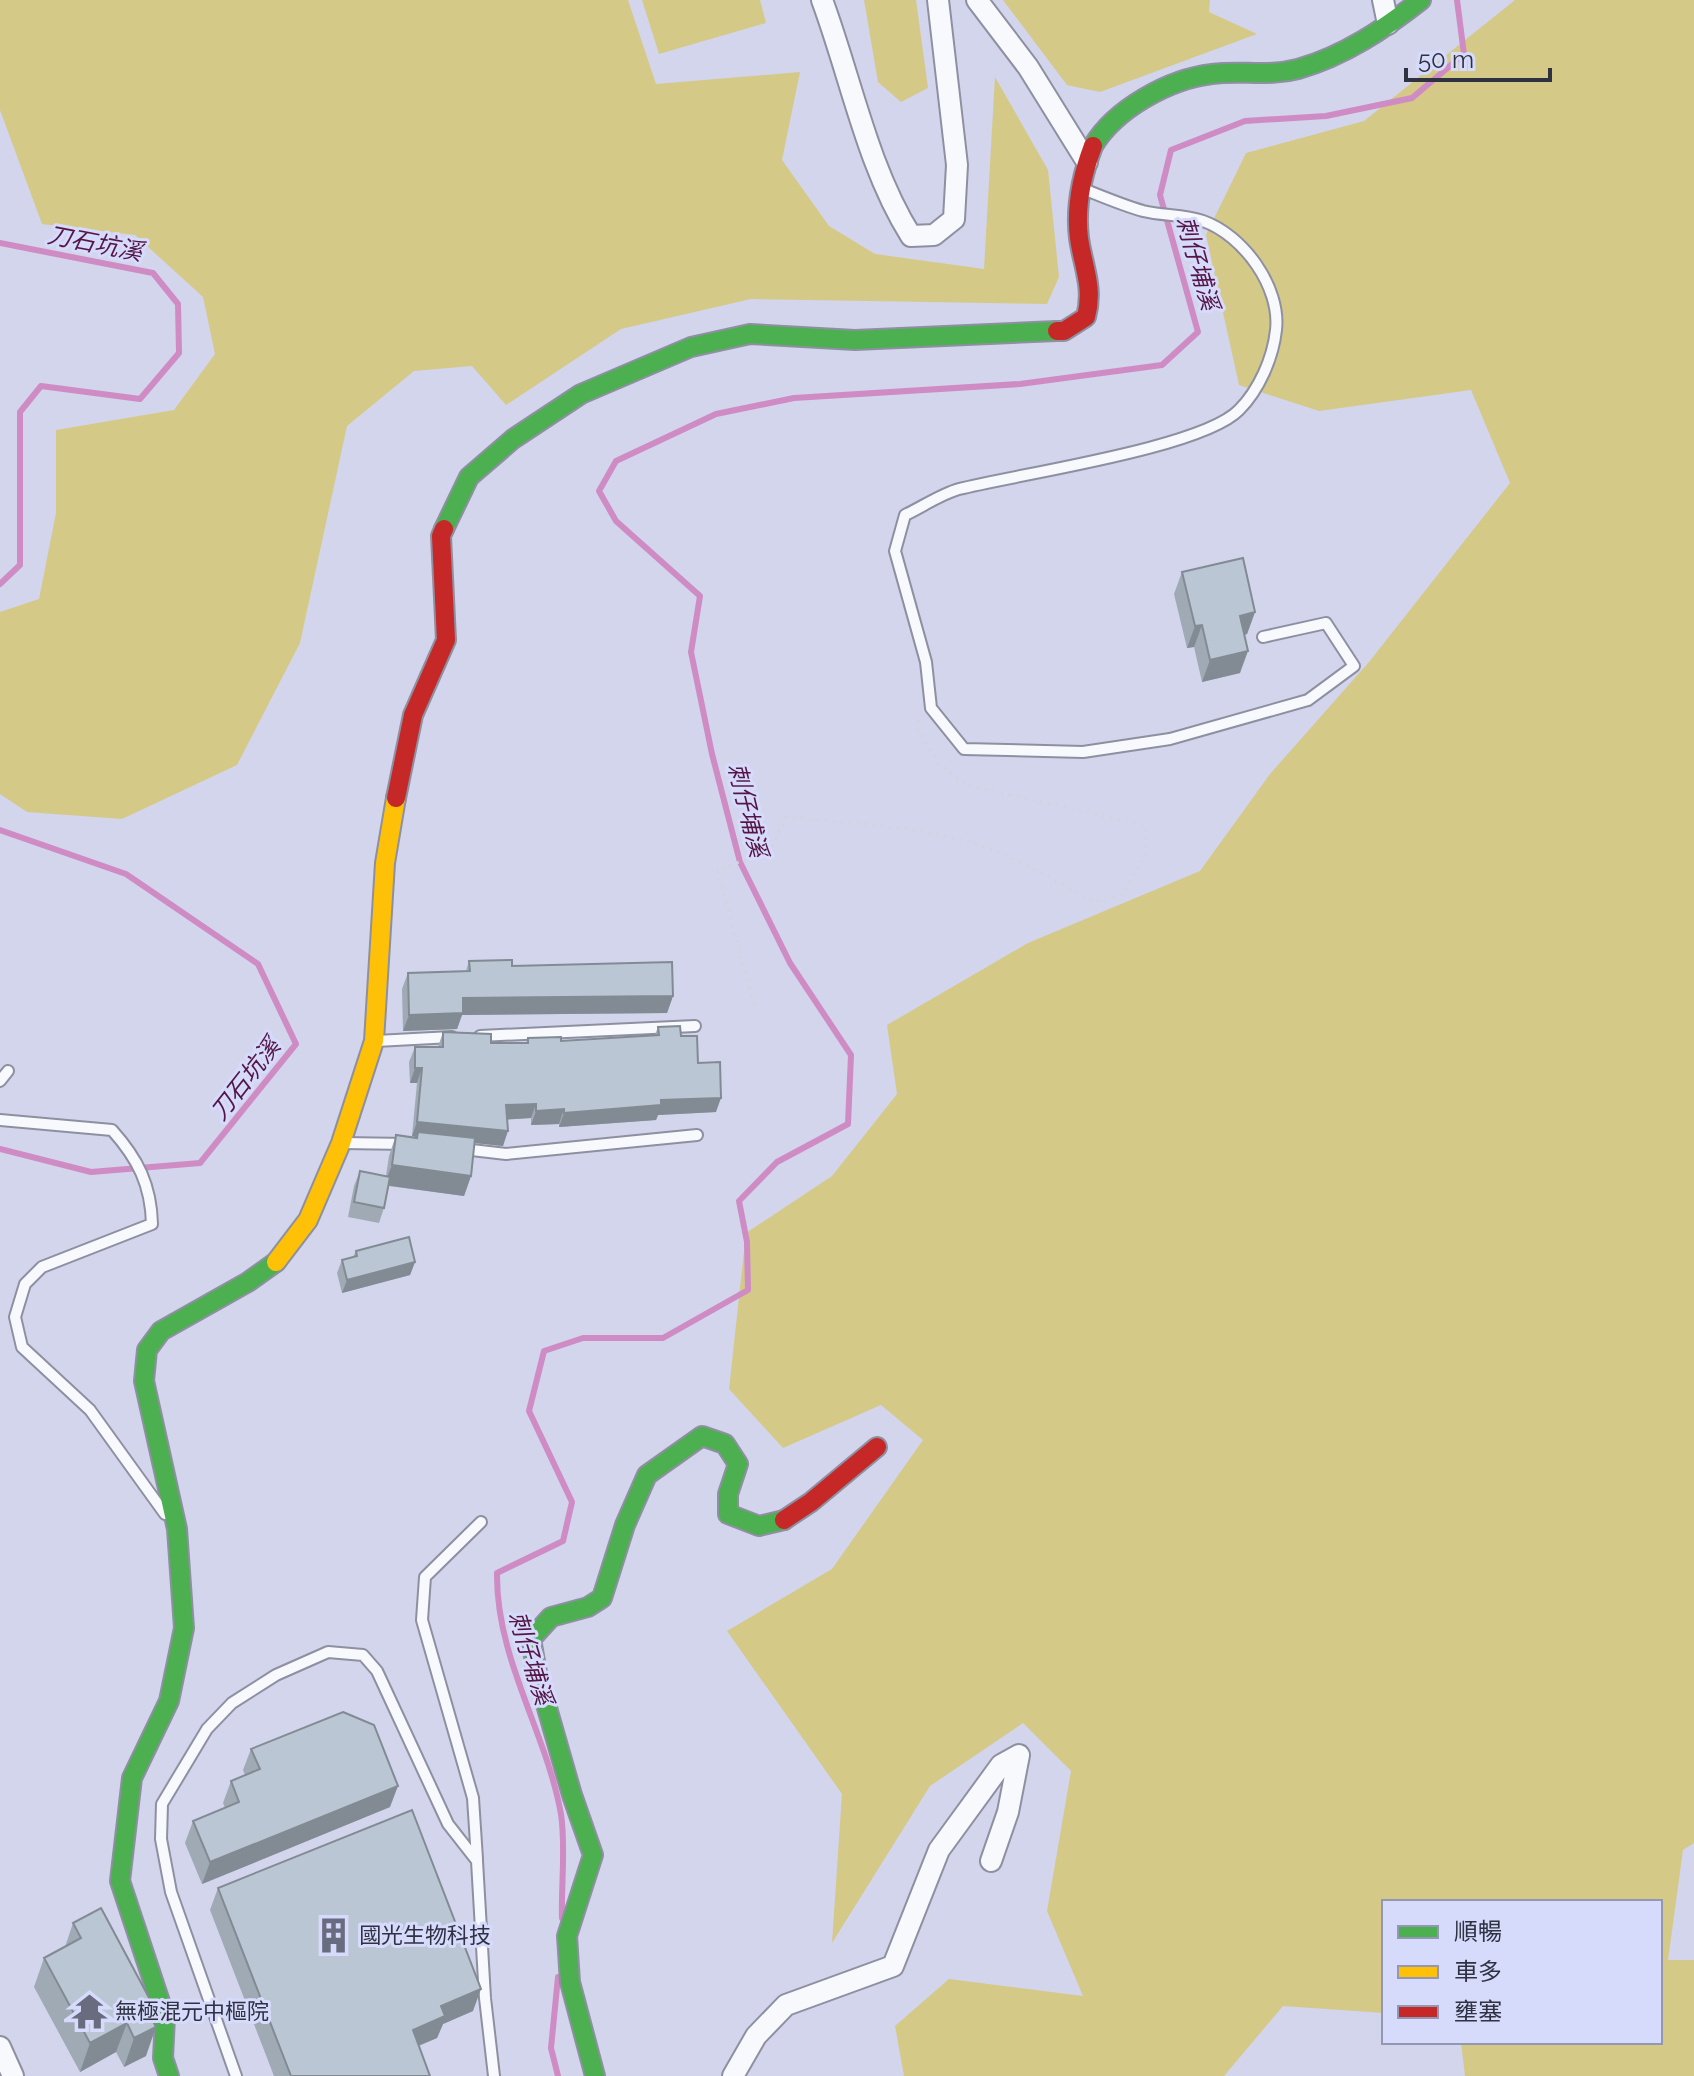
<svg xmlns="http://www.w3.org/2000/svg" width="1694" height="2076" viewBox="0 0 1694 2076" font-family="Raleway,'Noto Sans TC',sans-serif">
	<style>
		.green { fill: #d5c988 }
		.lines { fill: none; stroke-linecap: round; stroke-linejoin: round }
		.stream { stroke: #cf8bc3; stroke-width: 6 }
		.lane-casing { stroke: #8e90a1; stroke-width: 14 }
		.street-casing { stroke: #8e90a1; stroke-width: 24 }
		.fast-casing { stroke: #8e90a1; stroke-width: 22 }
		.slow-casing { stroke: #8e90a1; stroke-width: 22 }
		.jam-casing { stroke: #8e90a1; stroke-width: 22 }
		.path { stroke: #d3d4db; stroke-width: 3; stroke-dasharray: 2 6; stroke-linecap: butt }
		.lane { stroke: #f8f9fc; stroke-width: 10 }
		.street { stroke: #f8f9fc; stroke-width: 20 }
		.fast { stroke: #4caf50; stroke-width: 18 }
		.slow { stroke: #ffc107; stroke-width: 18 }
		.jam { stroke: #c62828; stroke-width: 18 }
		.wall { fill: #a0aab5 }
		.shaded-wall { fill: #828b94 }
		.building { fill: #bac6d3; stroke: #828b94; stroke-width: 2 }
		.labels { text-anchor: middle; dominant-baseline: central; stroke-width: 6; stroke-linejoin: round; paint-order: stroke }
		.poi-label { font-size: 22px; fill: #303242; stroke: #d6dbfc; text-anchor: start }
		.water-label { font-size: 24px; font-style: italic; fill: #551645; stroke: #d6dbfc }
	</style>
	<rect width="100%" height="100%" fill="#d2d5ec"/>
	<g class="green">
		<path d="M0,0h628l28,84 144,-12 -18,88 47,66 46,28 109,15 11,-192 53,93 11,107 -12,27 -296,-5 -130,30 -115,76 -34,-39 -58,5 -67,55 -47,217 -63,122 -115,54 -95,-7 -27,-18v-182l39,-13 17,-86v-83l118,-20 41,-56 -12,-57 -68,-62 -93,-11 -42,-114z"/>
		<path d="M642,0h118l6,23 -107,31z"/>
		<path d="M864,0h52l12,88 -27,14 -23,-20z"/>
		<path d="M1003,0h207l-1,12 48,22 -157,58 -33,-7z"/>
		<path d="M1515,0h179v1843l-11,7 -15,110h26v116h-229l-4,-34h199v-140h-276v111l-101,-7 -59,70h-320l-9,-50 54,-47 134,17 -36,-85 24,-140 -48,-48 -93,63 -98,157 10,-149 -115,-163 105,-62 91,-129 -42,-35 -98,43 -54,-59 17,-156 86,-57 65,-82 -10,-69 141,-82 172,-72 70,-97 99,-112 141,-179 -39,-93 -152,21 -80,-26 -33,-150 40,-82 118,-32z"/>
	</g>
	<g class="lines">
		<g class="stream">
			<path d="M0,243l153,30 25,31 1,49 -39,46 -99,-13 -21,26v153l-20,19"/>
			<path d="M0,830l126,44 132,90 38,80 -96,119 -109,9 -91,-23"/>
			<path d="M562,1918c-1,-33 4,-71 -1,-104 -15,-83 -65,-155 -64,-241l66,-32 9,-39 -43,-91 15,-60 39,-13h80l85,-48 -1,-48 -8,-41 38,-39 71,-38 3,-69 -61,-92 -50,-101 -28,-108 -21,-102 9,-56 -84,-75 -17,-30 17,-30 100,-47 78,-16 226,-14 142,-19 36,-33 -38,-137 11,-45 74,-29 81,-5 86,-18 52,-44 -7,-54"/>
			<path d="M558,1977l-7,71 7,28"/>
		</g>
		<defs>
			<g id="lane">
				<path d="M1081,188c20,8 41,17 62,23 20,5 41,3 60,10 40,14 78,66 73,109 -3,28 -17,60 -37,80 -37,38 -221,64 -280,79 -18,5 -37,18 -54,26l-10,36 31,111 5,46 33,41 119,3 87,-13 138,-39 46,-34 -28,-43 -63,14"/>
				<path d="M480,1036l215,-10"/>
				<path d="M376,1041l76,-4"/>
				<path d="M0,1081l8,-10"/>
				<path d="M0,1120l112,10c26,29 39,55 40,94l-110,43 -17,17 -10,33 7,30 68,63 75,104"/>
				<path d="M343,1143l64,1"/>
				<path d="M463,1149l43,5 191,-19"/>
				<path d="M477,1859l-4,-61 -51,-178 3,-43 56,-55"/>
				<path d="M236,2076l-65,-184 -10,-53 1,-35 45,-75 25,-26 44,-28 52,-23 35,3 14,16 71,153 29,37 8,137 9,78"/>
			</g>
			<g id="street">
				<path d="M822,0c29,78 45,166 89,236l23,-1 20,-16 3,-54 -19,-165"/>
				<path d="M977,0l51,67 59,95"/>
				<path d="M1383,0l5,24"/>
				<path d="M0,2047l13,29"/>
				<path d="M733,2076l23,-40 30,-31 107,-39 46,-116 62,-85 18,-10 -11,57 -17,49"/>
			</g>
			<g id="fast">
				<path d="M1093,146c22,-37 76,-67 119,-72 29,-4 56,3 86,-5 46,-13 86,-40 123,-69"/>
				<path d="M444,529l25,-52 44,-38 68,-45 110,-47 59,-13 105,6 202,-9"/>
				<path d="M169,2076l-6,-18 2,-41 -45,-136 12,-103 37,-77 15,-73 -7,-99 -33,-148 3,-31 14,-19 87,-49 28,-20"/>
				<path d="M595,2076l-25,-94 -3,-46 26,-81 -21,-60 -35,-122 -6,-34 20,-22 37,-10 14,-9 23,-73 22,-50 55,-39 23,8 13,20 -10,30v20l31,12 25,-6"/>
			</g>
			<path id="slow" d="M276,1262l32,-42 33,-77 33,-102 11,-178 11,-65"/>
			<g id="jam">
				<path d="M1057,331h7l22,-14c8,-30 -3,-50 -7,-79 -4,-32 3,-63 14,-92"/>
				<path d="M396,798l17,-83 33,-75 -5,-104 3,-7"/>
				<path d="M784,1520l27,-18 66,-55"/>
			</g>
		</defs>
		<use href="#lane" class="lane-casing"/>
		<use href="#street" class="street-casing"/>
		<use href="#fast" class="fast-casing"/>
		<use href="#slow" class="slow-casing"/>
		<use href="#jam" class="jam-casing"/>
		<path class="path" d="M754,1004l-37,-134 53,-19 16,-34c58,6 117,8 173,22 47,12 94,40 135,63l28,-7 24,-41v-28l-179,-41 -28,-21 -21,-34 1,-13"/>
		<use href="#lane" class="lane"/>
		<use href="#street" class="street"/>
		<use href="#fast" class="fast"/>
		<use href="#slow" class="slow"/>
		<use href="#jam" class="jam"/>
	</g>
	<g class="wall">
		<path d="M1182,572l73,40 -8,22 -3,1 -4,38 -38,9 -8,-35 -7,1 -13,-54z"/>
		<path d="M469,961l43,5 161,30 -6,17 -205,2 -5,14 -54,2 -1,-42 6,-16 58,-2z"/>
		<path d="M658,1027l23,9 17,27 18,49 -58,3 -2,5 -97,7v-3l-28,1v-7l-24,1 -4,27 -29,-3 -3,33 -7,20 -75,-10 -5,22 -5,15 -31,-6 6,-31 6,-15 26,5 3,-20 7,-21 20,3v-1l-4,-1 5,-53h-7l-1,-21 6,-15h23l5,-15 48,11h35l2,-5 33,3 94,-6z"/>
		<path d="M356,1251l59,11 -5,13 -68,18 -5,-20 5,-13 11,-3z"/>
		<path d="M251,1749l139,58 -188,77 -17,-41 8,-22 32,-13 -2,-5 8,-22 14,-6 -2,-5z"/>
		<path d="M218,1888l255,123 -30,13 -6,14 -18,8 11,30h-156l-64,-166z"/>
		<path d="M73,1923l78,94 -5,39 -22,11 -8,-15 -36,20 -46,-85 10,-29 21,-11z"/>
	</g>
	<g class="shaded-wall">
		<path d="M1255,612l-8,22 -15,4 8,-22z"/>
		<path d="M1202,625l-8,22 -7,1 8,-22z"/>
		<path d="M1248,651l-8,22 -38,9 8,-22z"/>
		<path d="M673,996l-6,17 -205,2 -5,14 -54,2 6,-16 54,-17z"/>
		<path d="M415,1068h7l-5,15h-7z"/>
		<path d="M721,1098l-5,14 -58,3 -2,5 -97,7 5,-14 97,-13z"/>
		<path d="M536,1104l-5,14 -30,2 5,-15z"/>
		<path d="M564,1109l-5,15 -28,1 5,-14z"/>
		<path d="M417,1122l91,9 -5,15 -85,-9v-5l-2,5 -4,-1z"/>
		<path d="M392,1165l79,11 -7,20 -80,-11z"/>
		<path d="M415,1262l-5,13 -68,18 5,-13z"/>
		<path d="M398,1786l-8,21 -188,77 8,-22z"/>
		<path d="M481,1989l-8,22 -30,13 -6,14 -32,13 8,-21 28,-24z"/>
		<path d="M154,2007l-9,26 11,-6 -10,29 -22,11 10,-29 14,-27z"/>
		<path d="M127,2023l-11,29 -36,20 10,-29z"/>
	</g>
	<g class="building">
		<path d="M1243,558l12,54 -15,4 8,35 -38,9 -8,-35 -7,1 -13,-54z"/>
		<path d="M512,960v6l160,-4 1,34 -210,2v15l-54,2 -1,-42 62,-2 -1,-10z"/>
		<path d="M680,1026l1,10h16l1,27 22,-1 1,36 -60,2v5l-97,8v-4l-28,2v-7l-30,1 2,26 -91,-9 5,-54h-7v-21h28v-15l48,2v9h37v-5l33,-1v4l98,-6 -1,-8z"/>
		<path d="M418,1132l57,6 -4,38 -79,-11 4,-30 21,3z"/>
		<path d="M360,1171l30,6 -6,31 -30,-6z"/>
		<path d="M409,1237l6,25 -68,18 -5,-20 15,-4 -1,-5z"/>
		<path d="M343,1712l31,13 24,61 -188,76 -17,-41 46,-19 -8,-21 29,-12 -9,-20z"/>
		<path d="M412,1810l69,179 -40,17 4,10 -32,14 17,46h-139l-73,-188z"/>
		<path d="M101,1908l53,99 -6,4 8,16 -22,11 -7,-15 -37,20 -46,-85 37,-20 -8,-15z"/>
	</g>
	<defs>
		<symbol id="building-bare" viewBox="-9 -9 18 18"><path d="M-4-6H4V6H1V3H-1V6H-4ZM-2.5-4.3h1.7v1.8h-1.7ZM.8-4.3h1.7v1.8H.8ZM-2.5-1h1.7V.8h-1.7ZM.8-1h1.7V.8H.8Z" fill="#696b7e" stroke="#d6dbfc" stroke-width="2.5" paint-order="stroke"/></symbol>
		<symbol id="temple-bare" viewBox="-9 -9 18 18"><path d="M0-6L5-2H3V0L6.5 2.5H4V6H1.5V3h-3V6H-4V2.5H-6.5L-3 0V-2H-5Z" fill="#696b7e" stroke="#d6dbfc" stroke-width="2.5" paint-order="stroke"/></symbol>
	</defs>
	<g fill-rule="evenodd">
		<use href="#building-bare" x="308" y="1910" width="51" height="51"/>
		<use href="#temple-bare" x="64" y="1986" width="51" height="51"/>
	</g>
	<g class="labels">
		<g class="poi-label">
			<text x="359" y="1935">國光生物科技</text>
			<text x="115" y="2011">無極混元中樞院</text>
		</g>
		<g class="water-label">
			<text transform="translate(95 243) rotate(11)">刀石坑溪</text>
			<text transform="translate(1198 263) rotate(74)">刺仔埔溪</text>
			<text transform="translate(748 810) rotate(76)">刺仔埔溪</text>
			<text transform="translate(245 1079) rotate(-52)">刀石坑溪</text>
			<text transform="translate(531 1658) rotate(73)">刺仔埔溪</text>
		</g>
	</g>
	<rect x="1382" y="1900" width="280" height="144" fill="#d6dbfc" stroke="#9497b2" stroke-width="2"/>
	<rect x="1398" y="1926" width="40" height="12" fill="#4caf50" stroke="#9497b2" stroke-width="2"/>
	<text x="1454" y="1940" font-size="24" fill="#303242">順暢</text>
	<rect x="1398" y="1966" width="40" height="12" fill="#ffc107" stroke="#9497b2" stroke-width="2"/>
	<text x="1454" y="1980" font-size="24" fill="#303242">車多</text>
	<rect x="1398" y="2006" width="40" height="12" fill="#c62828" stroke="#9497b2" stroke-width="2"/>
	<text x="1454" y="2020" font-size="24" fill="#303242">壅塞</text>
	<path d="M1406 68v12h144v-12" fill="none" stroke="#303242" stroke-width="4"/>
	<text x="1418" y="68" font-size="24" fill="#303242" stroke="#d6dbfc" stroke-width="6" paint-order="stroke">50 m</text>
</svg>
